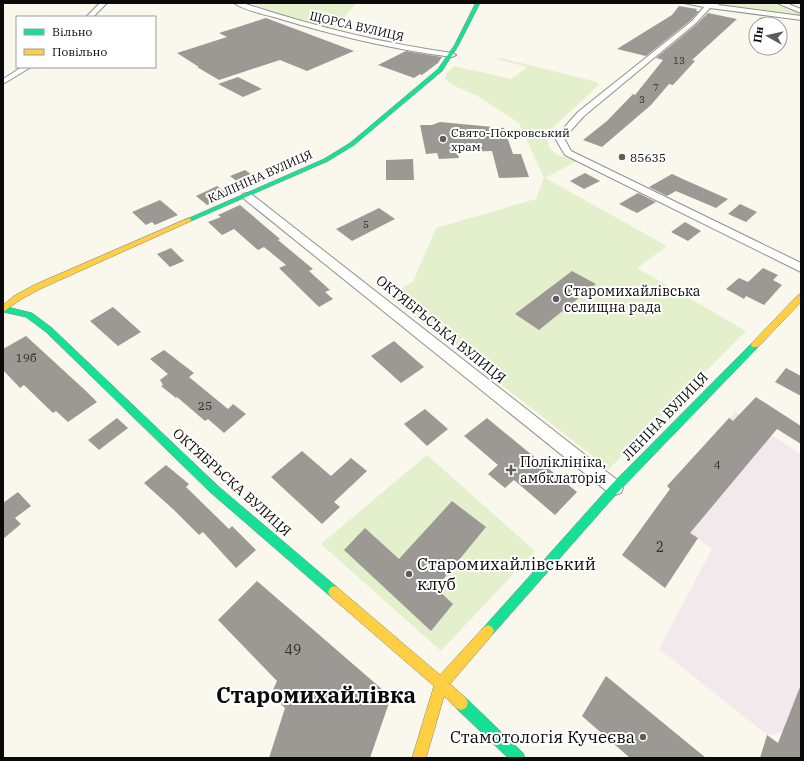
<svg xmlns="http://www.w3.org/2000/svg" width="804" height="761" viewBox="0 0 804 761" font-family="'IBM Plex Serif',serif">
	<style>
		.industrial { fill: #f1e9ec }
		.green { fill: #e3f0cb }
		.building { fill: #9c9994 }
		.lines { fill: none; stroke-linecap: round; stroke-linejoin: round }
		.street-casing { stroke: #92918c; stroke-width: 2 }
		.fast-casing { stroke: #898783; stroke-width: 1 }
		.slow-casing { stroke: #898783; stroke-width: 1 }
		.street { fill: #fefefc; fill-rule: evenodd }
		.fast { fill: #16e098; fill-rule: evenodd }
		.slow { fill: #ffcf43; fill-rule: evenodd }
		.poi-dot { fill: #5e5d59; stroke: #fff; stroke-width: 1.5 }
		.labels { text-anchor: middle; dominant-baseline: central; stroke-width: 4; stroke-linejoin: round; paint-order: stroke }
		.far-number-label { font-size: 10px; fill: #2e2e2c }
		.far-street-label { font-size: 12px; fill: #0a0a0a; stroke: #fff }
		.far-poi-label { font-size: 12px; fill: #0a0a0a; stroke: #fff; text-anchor: start }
		.number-label { font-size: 12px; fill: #2e2e2c }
		.poi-label { font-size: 14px; fill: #0a0a0a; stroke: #fff; text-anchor: start }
		.street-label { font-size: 14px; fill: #0a0a0a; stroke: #fff }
		.near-number-label { font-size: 14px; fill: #2e2e2c }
		.near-poi-label { font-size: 17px; fill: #0a0a0a; stroke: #fff; text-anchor: start }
		.near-district-label { font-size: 22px; font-weight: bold; fill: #0a0a0a; stroke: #fff }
	</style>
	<rect width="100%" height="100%" fill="#faf7ed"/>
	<path class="industrial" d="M735,412l66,42v292l-18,-14 -16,3 -108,-86 53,-100 -57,-40 16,-19 -4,-4z"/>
	<g class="green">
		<path d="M251,3h105l-22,27 -42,-10z"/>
		<path d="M726,3h46l29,11v2l-83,-10z"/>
		<path d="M501,58l96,24 2,3 -48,44c-10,24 7,26 26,32l-32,17 122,68 -30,22 109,63 -137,138 -221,-173 25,-14 23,-54 100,-29 8,-21 -25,-55 -43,-28 -24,-10 -7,-6 1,-5 8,-8 57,13 16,-12 -30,-8z"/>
		<path d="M427,455l108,96 -94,100 -120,-107z"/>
	</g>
	<g class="building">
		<path d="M679,6l18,3 -1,2h3l-8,9 -45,36 -29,-7 55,-34z"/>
		<path d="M708,13l29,6 -45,41 3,1 -22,24 -4,-1 -18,21 -49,42 -19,-7 24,-19 26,-27 2,1 28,-35 -7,-2 41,-34z"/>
		<path d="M266,18l88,33 -47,20 -27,-11 -61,20 -22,-13h2l-22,-14 50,-16 -8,-4z"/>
		<path d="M406,51l23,4 13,2 -4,6 -16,12 -2,-1 -6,4 -36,-13z"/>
		<path d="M238,77l24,12 -19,8 -25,-13z"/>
		<path d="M440,122l64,6 9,26h8l8,23 -30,1 -7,-27 -35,1 2,6 -20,1 -2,-6 -11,1 -6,-29h12z"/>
		<path d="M413,159l1,21h-28v-20z"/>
		<path d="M245,170l13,9 -15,7 -13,-10z"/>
		<path d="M585,173l15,8 -16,8 -14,-8z"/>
		<path d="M672,174l13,6 43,19 -12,9 -40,-17 -9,5 -18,-9z"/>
		<path d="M217,186l12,9 -22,10 -11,-9z"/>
		<path d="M638,193l18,9 -19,11 -18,-9z"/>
		<path d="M160,200l18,15 -23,10 -3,-3 -6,3 -14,-13z"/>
		<path d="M740,204l17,8 -11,10 -18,-8z"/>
		<path d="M240,205l40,34 -2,1 35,29 -4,2 21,19 -5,2 8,7 -14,8 -40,-39 7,-3 -22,-18 -6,3 -24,-21 -12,6 -14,-13 13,-5 -3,-2z"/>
		<path d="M379,208l16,11 -43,22 -16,-12z"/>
		<path d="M685,222l16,9 -13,10 -17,-9z"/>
		<path d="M171,248l13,13 -14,6 -13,-13z"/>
		<path d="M763,268l15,7 -5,5 9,5 -18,20 -18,-9 -2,3 -18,-10 13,-11 9,4z"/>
		<path d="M572,271l24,13 -57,46 -24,-16z"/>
		<path d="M113,307l28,25 -23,14 -28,-25z"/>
		<path d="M26,336l60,55 11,11 -29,20 -12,-11 -3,2 -29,-28 -4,3 -17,-18v-21z"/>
		<path d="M394,341l30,26 -23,16 -30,-27z"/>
		<path d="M164,350l30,23 -5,4 39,32 5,-5 13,10 -22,19 -16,-14 -3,2 -28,-24 -1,1 -15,-12 2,-1 -3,-5 8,-6 -18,-15z"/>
		<path d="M786,368l15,8v20l-26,-14z"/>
		<path d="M756,397l45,29v18l-24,-15 -87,104 8,5 -33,50 -43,-33 48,-66 -3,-3 62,-68 4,3z"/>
		<path d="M425,409l23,20 -21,17 -23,-22z"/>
		<path d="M117,418l11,10 -29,22 -11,-10z"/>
		<path d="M487,418l90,74 -22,23 -41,-35 -9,8 -17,-14 10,-9 -34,-29z"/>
		<path d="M302,451l29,25 20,-18 16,13 -33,31 6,5 -18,17 -51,-47z"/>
		<path d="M166,465l23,19 -3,3 43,42 3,-3 24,24 -20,18 -33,-36 -4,3 -25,-25 -30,-27z"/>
		<path d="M18,492l13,14 -16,12 6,6 -18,15v-36z"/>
		<path d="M452,501l34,26 -50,61 17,16 -22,27 -87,-81 21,-22 34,31z"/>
		<path d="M257,581l134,116 -21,61h-101l16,-50 -14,-14 6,-13 -59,-61z"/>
		<path d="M606,676l100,82h-76l-48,-42z"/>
		<path d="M800,687h1v71h-41l7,-23 11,8z"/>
	</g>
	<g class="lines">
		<defs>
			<g id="street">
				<path d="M100,3h7l-14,14h-7z"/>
				<path d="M234,3h9c69,23 137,40 209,50l4,2 -4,2c-61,-8 -120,-22 -178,-40 -11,-3 -31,-7 -40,-14z"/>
				<path d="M684,3h37l-3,2 83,11v4l-91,-12 -14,15 -112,93 -20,22 7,13 230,112v9l-236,-117 -10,-17 23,-26 114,-91 12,-14z"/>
				<path d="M777,3h9l15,6v4z"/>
				<path d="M22,67h9l-28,17v-5z"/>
				<path d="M247,193l4,1 370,289 2,5 -2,5 -6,2 -6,-2 -366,-295 -1,-2 1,-2z"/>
			</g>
			<g id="fast">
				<path d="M476,3h4l-22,43 -16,25 -88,74 -26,16 -137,60h-4v-2l137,-60 26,-16 88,-74 16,-23z"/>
				<path d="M3,306l29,7 20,15 166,158 120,102 2,4 -2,4 -4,2 -4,-2 -120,-104 -164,-160 -20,-15 -23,-5z"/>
				<path d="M755,342l4,3 -1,2 -139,144 -127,144 -4,2 -4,-2 -2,-4 2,-4 127,-142 141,-142z"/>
				<path d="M461,696l5,2 57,55 2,5h-17l-52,-50 -2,-5 2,-5z"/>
			</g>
			<g id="slow">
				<path d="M189,218l2,1v2l-151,68 -20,11 -17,12v-7l11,-9 20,-11z"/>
				<path d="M801,294v8l-43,45h-6l-1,-2 1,-2 46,-48z"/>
				<path d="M334,586l4,2 102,87 44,-48 4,-2 4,2 2,4 -2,4 -42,49 16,14 2,5 -2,5 -5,2 -5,-2 -12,-12 -18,62h-14l22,-72 -104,-90 -2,-4 2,-4z"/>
			</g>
		</defs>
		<use href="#street" class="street-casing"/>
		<use href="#fast" class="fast-casing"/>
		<use href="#slow" class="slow-casing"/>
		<use href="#street" class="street"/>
		<use href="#fast" class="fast"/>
		<use href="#slow" class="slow"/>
	</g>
	<g class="poi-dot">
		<circle cx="443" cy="139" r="4"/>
		<circle cx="622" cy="157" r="4"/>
		<circle cx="556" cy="299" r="4"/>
		<path d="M509 464h4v4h4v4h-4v4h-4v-4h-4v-4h4z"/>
		<circle cx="409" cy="574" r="4"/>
		<circle cx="643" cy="737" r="4"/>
	</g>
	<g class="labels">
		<g class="far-number-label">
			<text x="679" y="60">13</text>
			<text x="656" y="87">7</text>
			<text x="642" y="99">3</text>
			<text x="366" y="224">5</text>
		</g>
		<g class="far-street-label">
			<text transform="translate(357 26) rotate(13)">ЩОРСА ВУЛИЦЯ</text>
			<text transform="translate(260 176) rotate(-24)">КАЛІНІНА ВУЛИЦЯ</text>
		</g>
		<g class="far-poi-label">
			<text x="451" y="132">Свято-Покровський<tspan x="451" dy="14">храм</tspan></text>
			<text x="630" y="157">85635</text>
		</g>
		<g class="number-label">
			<text x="26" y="357">19б</text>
			<text x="205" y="405">25</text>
			<text x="717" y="464">4</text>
		</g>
		<g class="poi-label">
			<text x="564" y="291">Старомихайлівська<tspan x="564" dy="16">селищна рада</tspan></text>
			<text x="520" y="462">Поліклініка,<tspan x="520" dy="16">амбклаторія</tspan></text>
		</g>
		<g class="street-label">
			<text transform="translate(441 329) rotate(39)">ОКТЯБРЬСЬКА ВУЛИЦЯ</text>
			<text transform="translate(665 416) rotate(-46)">ЛЕНІНА ВУЛИЦЯ</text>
			<text transform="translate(232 482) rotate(42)">ОКТЯБРЬСКА ВУЛИЦЯ</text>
		</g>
		<g class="near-number-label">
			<text x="660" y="547">2</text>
			<text x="293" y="650">49</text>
		</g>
		<g class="near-poi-label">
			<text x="417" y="564">Старомихайлівський<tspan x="417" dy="20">клуб</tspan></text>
			<text x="635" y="737" text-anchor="end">Стамотологія Кучеєва</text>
		</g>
		<g class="near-district-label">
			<text x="316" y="694">Старомихайлівка</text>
		</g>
	</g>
	<rect width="804" height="761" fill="none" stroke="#0a0a0a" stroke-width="8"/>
	<rect x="16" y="16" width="140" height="52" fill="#ffffff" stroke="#9d9d9d"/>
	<rect x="24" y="29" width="20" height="6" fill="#16e098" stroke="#9d9d9d"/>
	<text x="52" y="36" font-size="12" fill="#0a0a0a">Вільно</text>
	<rect x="24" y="49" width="20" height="6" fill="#ffcf43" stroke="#9d9d9d"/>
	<text x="52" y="56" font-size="12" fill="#0a0a0a">Повільно</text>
	<g transform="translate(768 36) rotate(278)"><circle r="19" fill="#ffffff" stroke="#9d9d9d"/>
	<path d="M0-3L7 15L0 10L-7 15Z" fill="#5e5d59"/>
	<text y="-6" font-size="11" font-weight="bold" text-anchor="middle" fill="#0a0a0a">Пн</text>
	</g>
</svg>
